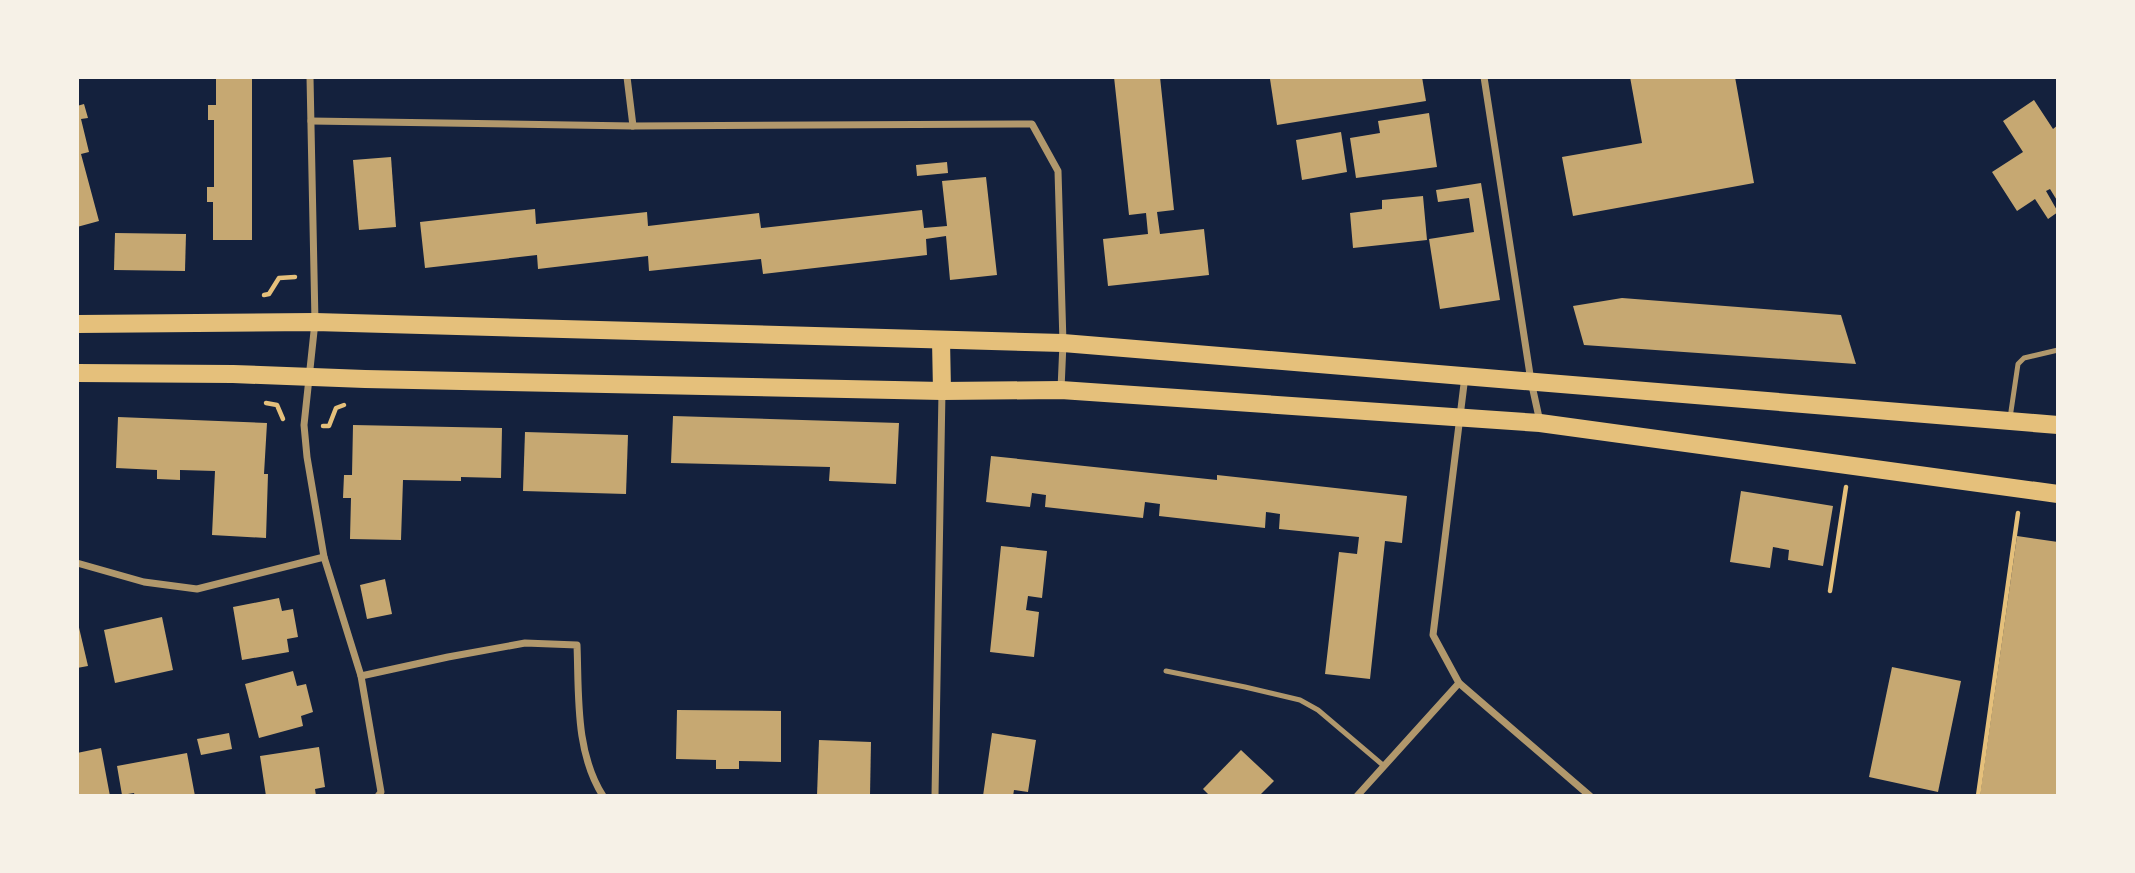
<svg xmlns="http://www.w3.org/2000/svg" width="2135" height="873" viewBox="0 0 2135 873" font-family="'IBM Plex Sans',sans-serif">
	<style>
		.building { fill: #c6a872 }
		.lines { fill: none; stroke-linecap: round; stroke-linejoin: round }
		.path { stroke: #e5c07b; stroke-width: 4.5 }
		.service { stroke: #b1986c; stroke-width: 5 }
		.minor { stroke: #b1986c; stroke-width: 7 }
		.primary { stroke: #e5c07b; stroke-width: 18 }
	</style>
	<rect width="100%" height="100%" fill="#14213d"/>
	<g class="building">
		<path d="M216,77h36v163h-39v-38h-6v-15h7v-67h-6v-15h8z"/>
		<path d="M1114,77h46l14,133 -17,2 3,22 44,-5 5,46 -101,11 -5,-47 45,-5 -2,-21 -17,2z"/>
		<path d="M1283,77h139l4,24 -149,24 -7,-46z"/>
		<path d="M1630,77h105l19,106 -181,33 -11,-59 80,-14z"/>
		<path d="M2034,100l19,29 5,-4v77l-8,-13 -4,2 12,21 -10,7 -13,-20 -18,12 -25,-39 31,-20 -20,-31z"/>
		<path d="M84,104l4,14 -7,1 8,33 -8,2 18,67 -22,6v-121z"/>
		<path d="M1429,113l8,54 -81,11 -6,-40 30,-5 -2,-12z"/>
		<path d="M1341,132l6,40 -45,8 -6,-40z"/>
		<path d="M391,157l5,70 -37,3 -6,-70z"/>
		<path d="M947,162l1,11 -31,3 -1,-11z"/>
		<path d="M986,177l11,98 -47,5 -4,-44 -20,3 1,16 -164,19 -2,-15 -112,12 -1,-15 -110,13 -1,-14 -112,13 -5,-46 115,-13 1,15 111,-12 1,14 111,-13 2,15 161,-18 2,18 23,-2 -5,-45z"/>
		<path d="M1481,183l19,117 -60,9 -11,-70 45,-7 -5,-34 -31,4 -2,-12z"/>
		<path d="M1423,196l4,44 -74,8 -3,-35 32,-4v-9z"/>
		<path d="M115,233l71,1 -1,37 -71,-1z"/>
		<path d="M1622,298l219,17 15,49 -272,-19 -11,-39z"/>
		<path d="M673,416l226,7 -3,61 -67,-3 1,-14 -159,-4z"/>
		<path d="M118,417l149,6 -3,51h4l-2,64 -54,-3 3,-64 -35,-1v10l-23,-1v-9l-41,-2z"/>
		<path d="M353,425l149,3 -1,50 -40,-1v4l-58,-1 -2,60 -51,-1 1,-41h-8l1,-23h8z"/>
		<path d="M525,432l103,3 -2,59 -103,-3z"/>
		<path d="M991,456l226,24v-5l190,21 -5,47 -17,-2 -15,138 -45,-5 14,-122 18,2 2,-17 -80,-8 1,-15 -14,-2 -1,16 -106,-12 1,-12 -15,-2 -2,16 -98,-11 1,-12 -14,-2 -2,14 -44,-5z"/>
		<path d="M1741,491l92,15 -10,60 -35,-6 1,-10 -16,-3 -3,21 -40,-6z"/>
		<path d="M2017,536l41,6v254h-78z"/>
		<path d="M1001,546l46,5 -5,47 -14,-2 -2,14 13,2 -5,45 -44,-5z"/>
		<path d="M385,579l7,35 -25,5 -7,-34z"/>
		<path d="M279,598l3,13 11,-2 5,28 -11,2 2,13 -47,8 -9,-53z"/>
		<path d="M162,617l11,53 -58,13 -11,-53z"/>
		<path d="M77,619l11,47 -11,2z"/>
		<path d="M1892,667l69,14 -23,111 -69,-15z"/>
		<path d="M293,671l4,15 9,-2 7,28 -12,4 2,10 -44,12 -14,-54z"/>
		<path d="M677,710l104,1v51l-42,-1v8h-23v-9l-40,-1z"/>
		<path d="M229,733l3,16 -31,6 -4,-16z"/>
		<path d="M992,733l44,7 -8,52 -14,-2 -1,6h-30z"/>
		<path d="M819,740l52,2 -1,54h-53z"/>
		<path d="M319,747l6,40 -10,2 1,7h-50l-6,-40z"/>
		<path d="M101,748l9,48h-33v-43z"/>
		<path d="M1241,750l33,31 -15,15h-49l-7,-7z"/>
		<path d="M187,753l8,43h-60l-1,-3 -12,2 -5,-29z"/>
	</g>
	<g class="lines">
		<g class="path">
			<path d="M264,295l5,-1 10,-16 16,-1"/>
			<path d="M266,403l11,2 6,14"/>
			<path d="M323,426h6l7,-18 8,-3"/>
			<path d="M1830,591l16,-104"/>
			<path d="M1978,796l40,-283"/>
		</g>
		<g class="service">
			<path d="M2010,418l8,-54 6,-6 34,-8"/>
			<path d="M1166,671l79,16 55,13 18,10 66,56"/>
		</g>
		<g class="minor">
			<path d="M310,77l5,245 -11,103 3,32 17,100 37,119 20,116 -3,4"/>
			<path d="M627,77l6,49"/>
			<path d="M1484,77l47,304 9,41"/>
			<path d="M311,121l322,5 399,-2 26,47 5,172 -2,46"/>
			<path d="M1465,376l-32,259 26,48 131,113"/>
			<path d="M77,563l67,19 53,7 127,-32"/>
			<path d="M361,676l87,-19 77,-14 52,2c2,50 -2,107 26,151"/>
			<path d="M935,796l7,-405"/>
			<path d="M1357,796l102,-113"/>
		</g>
		<g class="primary">
			<path d="M77,324l238,-2 748,21 995,82"/>
			<path d="M941,340l1,51"/>
			<path d="M77,373l156,1 132,5 577,12 119,-1 479,33 518,71"/>
		</g>
	</g>
	<rect width="2135" height="873" fill="none" stroke="#f6f1e7" stroke-width="158"/>
</svg>
